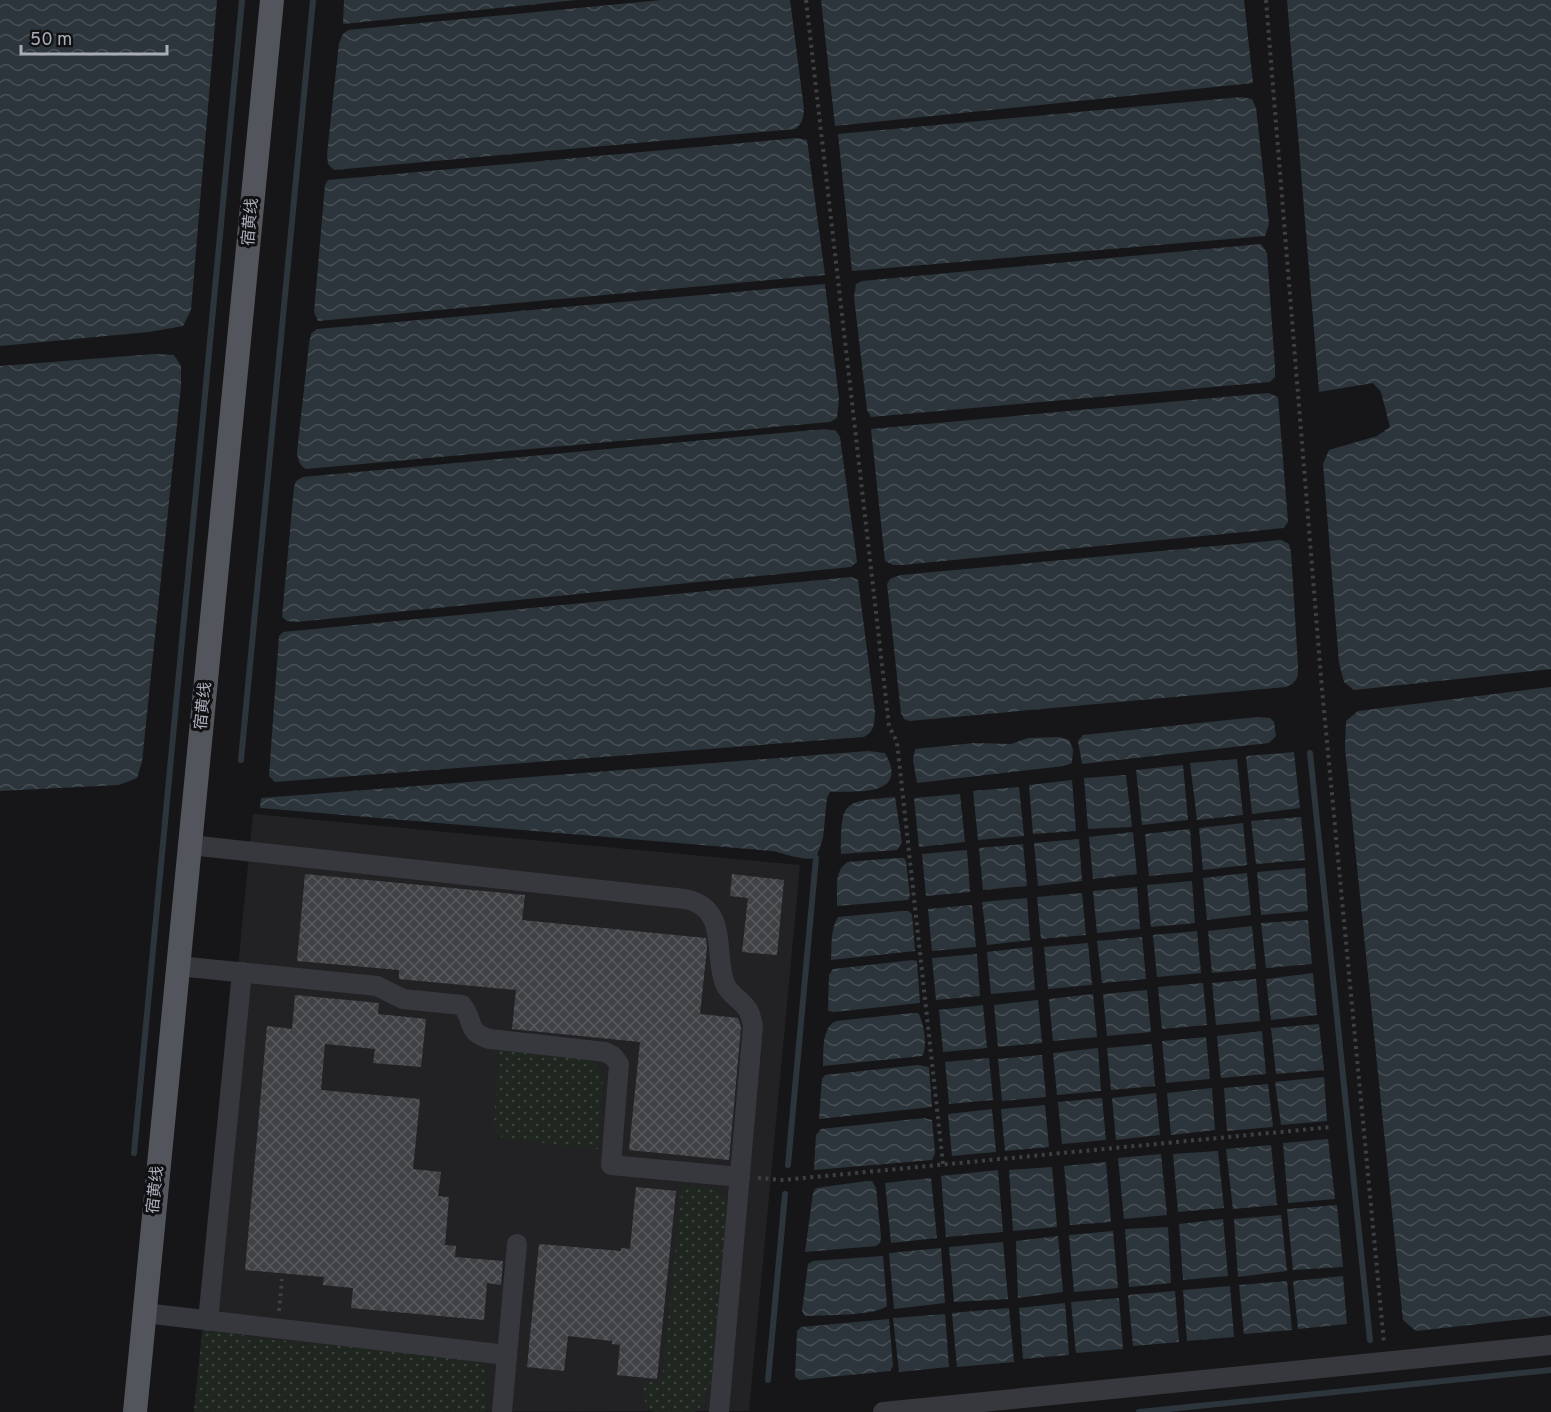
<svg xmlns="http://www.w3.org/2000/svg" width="1551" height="1412" viewBox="0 0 1551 1412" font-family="Overpass,'Noto Sans SC',sans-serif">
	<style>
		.built { fill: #222225 }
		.green { fill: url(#green-dots) }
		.water { fill: url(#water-waves) }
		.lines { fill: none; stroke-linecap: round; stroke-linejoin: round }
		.stream { stroke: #2c353c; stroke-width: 6 }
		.building { fill: url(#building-cross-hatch) }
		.path { stroke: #3d3f44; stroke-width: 4; stroke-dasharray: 3 4.5; stroke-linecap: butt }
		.minor { stroke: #37383d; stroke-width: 20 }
		.major { stroke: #53555c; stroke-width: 24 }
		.labels { text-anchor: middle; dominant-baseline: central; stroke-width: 6; stroke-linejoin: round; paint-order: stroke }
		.street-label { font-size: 16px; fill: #a8adb8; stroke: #111113 }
	</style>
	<defs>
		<pattern id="green-dots" width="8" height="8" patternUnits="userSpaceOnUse" patternTransform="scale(1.5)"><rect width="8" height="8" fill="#1e261f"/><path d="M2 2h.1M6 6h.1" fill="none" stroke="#3c433d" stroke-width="1.8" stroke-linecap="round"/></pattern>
		<pattern id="water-waves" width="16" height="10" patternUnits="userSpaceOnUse" patternTransform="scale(1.5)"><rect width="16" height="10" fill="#2c353c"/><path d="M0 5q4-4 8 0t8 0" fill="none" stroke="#485056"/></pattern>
		<pattern id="building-cross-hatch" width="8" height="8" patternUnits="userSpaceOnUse" patternTransform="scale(1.5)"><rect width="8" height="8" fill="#404145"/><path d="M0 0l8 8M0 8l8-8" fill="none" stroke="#595a5e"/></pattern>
	</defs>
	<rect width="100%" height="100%" fill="#161618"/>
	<path class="built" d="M253,814l547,51 -51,546 -555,1z"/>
	<g class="green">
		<path d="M499,1050l88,10c10,4 13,8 16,18l-5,71 -93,-10 -8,-5 -3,-10z"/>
		<path d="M682,1186c17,1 37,-2 45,17l-16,179 -8,22 -8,8h-42l-8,-10 -2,-20h19z"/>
		<path d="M203,1328l54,10 217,21 12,7 -1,46h-291z"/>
	</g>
	<g class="water">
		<path d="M0,0h217l-26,310 -8,16 -34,6 -149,14z"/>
		<path d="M344,0h233l-234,24z"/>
		<path d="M661,0h129l14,109c-1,9 -1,14 -9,20l-461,41 -6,-6 -1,-10 12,-111 4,-9 5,-4z"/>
		<path d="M821,0h423l9,83 -418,43z"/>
		<path d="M1287,0h264v669l-197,21 -10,-8 -5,-19 -16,-199 6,-14 48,-14 13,-9 -9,-35 -8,-9 -54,9z"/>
		<path d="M1241,97l11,2 4,9 13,116 -4,12 -413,35 -14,-137z"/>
		<path d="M797,138l10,2 18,135 -507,46 -4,-9 11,-127 3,-5z"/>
		<path d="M1261,244l6,9 8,115v9l-5,5 -399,35 -4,-7 -13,-113 2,-13 6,-3z"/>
		<path d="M825,284l14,115 -2,19 -7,4 -524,47c-7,-4 -8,-9 -9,-17l12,-108 2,-10 6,-5z"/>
		<path d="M154,354l20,1 7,11v20l-39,376 -5,16 -18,7 -119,6v-425z"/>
		<path d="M1268,393l10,4 10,125 -4,6 -382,37h-9l-8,-4 -14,-132z"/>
		<path d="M825,429l11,2 4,6 17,125 -6,5 -555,55 -9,-1 -5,-4 12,-130 2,-6 7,-4z"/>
		<path d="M1281,540l8,4 2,8 7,113c0,12 0,17 -12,22l-377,34 -5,-2 -3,-6 -14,-129 3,-5 10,-4z"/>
		<path d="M851,577l7,3 17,132c-1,12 0,19 -11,25l-589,45 -6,-6 10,-140 4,-4z"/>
		<path d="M1551,687v629l-135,15 -13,-11 -58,-572 1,-27 12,-10z"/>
		<path d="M1257,717l13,1 4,4 2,14 -7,7 -187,21 -4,-23 5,-6z"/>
		<path d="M1060,737l9,3 4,9 -1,14 -8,3 -147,17 -4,-23 2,-11 59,-6 37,1 17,-6z"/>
		<path d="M868,751l17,2c25,44 -27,38 -55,39l-3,6 -4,40 -7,20c-14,3 -29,-4 -44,-7l-512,-43 1,-10z"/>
		<path d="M1294,752l6,56 -48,6 -6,-58z"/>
		<path d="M1237,759l6,56 -46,5 -7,-57z"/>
		<path d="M1183,765l5,55 -46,5 -6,-55z"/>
		<path d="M1126,775l6,52 -44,2 -4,-51z"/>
		<path d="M1072,780l4,51 -43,3 -4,-49z"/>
		<path d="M1019,787l5,49 -46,4 -5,-49z"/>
		<path d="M960,794l5,48 -46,5 -5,-49z"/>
		<path d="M895,797l7,46 -5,7 -56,4c0,-55 2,-52 54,-57z"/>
		<path d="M1301,817l4,43 -49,4 -5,-43z"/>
		<path d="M1243,823l4,42 -44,5 -4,-42z"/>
		<path d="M1190,829l3,43 -44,4 -4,-42z"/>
		<path d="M1133,832l4,42 -44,5 -4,-42z"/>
		<path d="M1079,839l3,42 -44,5 -4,-43z"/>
		<path d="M1023,844l4,42 -44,4 -4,-42z"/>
		<path d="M967,850l3,42 -44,4 -4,-42z"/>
		<path d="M896,858h8l2,3 4,35 -2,4 -71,6c1,-15 -4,-36 11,-44z"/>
		<path d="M1305,868l3,43 -47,4 -4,-43z"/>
		<path d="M1247,873l4,42 -44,5 -4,-42z"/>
		<path d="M1192,881l3,42 -44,4 -4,-42z"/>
		<path d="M1137,887l3,42 -43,4 -4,-42z"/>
		<path d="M1082,893l4,42 -45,4 -4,-42z"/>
		<path d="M1027,898l3,42 -43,5 -5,-43z"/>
		<path d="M972,905l4,42 -44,4 -4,-42z"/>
		<path d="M901,911h7l4,3 3,37 -84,9c1,-15 -1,-30 7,-43z"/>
		<path d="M1308,920l4,44 -46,4 -5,-45z"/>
		<path d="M1252,926l4,43 -44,4 -4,-42z"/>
		<path d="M1197,931l4,42 -44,4 -4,-42z"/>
		<path d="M1142,937l4,42 -44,4 -5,-42z"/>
		<path d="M1088,943l4,42 -44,4 -4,-42z"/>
		<path d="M1032,947l3,43 -44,4 -4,-42z"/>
		<path d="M977,954l3,42 -44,4 -4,-42z"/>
		<path d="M913,960l4,1 3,42 -86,9 -6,-1 1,-36 4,-6z"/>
		<path d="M1313,973l4,42 -46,5 -5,-41z"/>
		<path d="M1256,979l4,42 -44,4 -4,-42z"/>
		<path d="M1203,983l4,42 -45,4 -4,-42z"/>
		<path d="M1147,990l4,42 -44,4 -4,-42z"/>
		<path d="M1093,994l4,43 -44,4 -4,-42z"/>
		<path d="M1038,1000l4,43 -44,4 -4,-42z"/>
		<path d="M983,1005l4,43 -44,4 -4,-42z"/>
		<path d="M913,1013h5c6,9 10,35 4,43l-99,10c1,-15 -2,-38 13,-45z"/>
		<path d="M1319,1024l5,46 -48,4 -5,-46z"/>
		<path d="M1262,1031l4,43 -45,4 -4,-42z"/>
		<path d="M1206,1037l4,42 -44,4 -4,-42z"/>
		<path d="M1152,1044l3,42 -44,4 -4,-42z"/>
		<path d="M1098,1048l3,43 -44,4 -4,-42z"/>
		<path d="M1042,1055l4,42 -44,4 -4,-42z"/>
		<path d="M989,1058l4,42 -44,4 -4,-42z"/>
		<path d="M918,1065l11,2 3,40 -113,12 3,-40 3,-4z"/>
		<path d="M1324,1077l3,44 -46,4 -6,-43z"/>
		<path d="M1268,1084l5,43 -46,4 -3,-43z"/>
		<path d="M1212,1088l3,42 -44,5 -4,-42z"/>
		<path d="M1156,1093l4,42 -44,5 -4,-42z"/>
		<path d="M1102,1098l4,42 -44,4 -4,-42z"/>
		<path d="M1045,1105l4,42 -44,4 -4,-42z"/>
		<path d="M992,1109l4,43 -44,4 -4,-42z"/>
		<path d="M924,1118l8,2 3,33 -3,7 -118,10 2,-35 5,-6z"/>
		<path d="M1328,1139l7,60 -47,4 -5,-60z"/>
		<path d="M1271,1145l6,60 -44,4 -7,-60z"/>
		<path d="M1218,1151l6,57 -46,4 -5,-58z"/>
		<path d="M1161,1154l6,61 -43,4 -6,-61z"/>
		<path d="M1106,1162l5,60 -41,3 -6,-59z"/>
		<path d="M1052,1167l5,60 -44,4 -4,-61z"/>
		<path d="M998,1170l5,62 -57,5 -5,-61z"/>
		<path d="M931,1178l6,60 -46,5 -6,-60z"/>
		<path d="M867,1181h5l4,7 5,49 -1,6 -4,3 -71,6 8,-59 3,-5z"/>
		<path d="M1337,1205l6,62 -50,3 -6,-61z"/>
		<path d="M1281,1215l6,56 -49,6 -4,-58z"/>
		<path d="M1223,1219l5,57 -45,4 -4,-56z"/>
		<path d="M1168,1227l3,56 -42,4 -4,-58z"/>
		<path d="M1113,1231l5,57 -44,4 -5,-57z"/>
		<path d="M1058,1236l5,56 -45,6 -2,-57z"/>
		<path d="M1003,1242l5,57 -54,3 -5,-55z"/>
		<path d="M941,1248l4,55 -51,6 -5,-56z"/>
		<path d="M883,1256l4,50c-11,10 -64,9 -82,10l-3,-5 6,-47 5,-3z"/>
		<path d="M1343,1276l4,48 -49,5 -5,-48z"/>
		<path d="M1287,1281l5,49 -48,4 -5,-49z"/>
		<path d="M1230,1286l4,51 -47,4 -4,-51z"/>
		<path d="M1175,1291l4,51 -46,4 -5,-51z"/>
		<path d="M1119,1298l4,51 -47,4 -5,-51z"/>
		<path d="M1065,1303l4,52 -46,4 -4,-51z"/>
		<path d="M1009,1308l5,54 -57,5 -5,-54z"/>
		<path d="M945,1314l4,53 -50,5 -6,-54z"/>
		<path d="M889,1319l4,47 -3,5 -91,9 -4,-3 2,-46 4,-4z"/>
	</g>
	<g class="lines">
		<g class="stream">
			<path d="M1310,753l60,587"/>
			<path d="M241,760l72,-760"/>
			<path d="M134,1153l108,-1153"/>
			<path d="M788,1165l28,-307"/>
			<path d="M768,1380l17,-186"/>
			<path d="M1139,1412l412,-42"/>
		</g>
	</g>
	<g class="building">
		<path d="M305,874l220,21 -3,25 184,18 1,10 -7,66 38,4 3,9 -12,133 -100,-10 11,-108 -128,-13 4,-39 -117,-11v-9l-102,-9z"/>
		<path d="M732,874l52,6 -7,75 -35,-3 6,-54 -18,-2z"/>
		<path d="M295,995l84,8 -1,11 48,5 -5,48 -48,-4 2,-14 -50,-5 -4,46 99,9 -7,70 28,3 -3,24 11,1 -4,48 11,1 -1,11 48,4 -2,24 -14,-2 -3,37 -133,-12 2,-20 -30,-3 1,-8 -79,-7 22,-244 25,3z"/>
		<path d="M636,1187l40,4 -19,188 -40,-4 3,-30 -8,-1v-3l-44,-5 -4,35 -37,-4 12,-123 82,7v-3l9,1z"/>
	</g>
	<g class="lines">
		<g class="path">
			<path d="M806,0l83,726 8,16 46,422"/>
			<path d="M1266,0l56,689 62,654"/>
			<path d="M758,1178l25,2 549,-53"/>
			<path d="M279,1311l3,-32"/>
		</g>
		<g class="minor">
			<path d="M190,845l495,54c45,9 28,55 40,85 5,12 19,17 24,28 2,4 3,10 4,14l-34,386"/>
			<path d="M178,966l199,20 26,13 59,6c13,16 3,27 28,34l115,13 8,4 6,8 -8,101 129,12"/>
			<path d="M144,1313l363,42"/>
			<path d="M208,1321l34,-349"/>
			<path d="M502,1412l15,-168"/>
			<path d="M883,1412l668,-67"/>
		</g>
		<path class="major" d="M135,1412l137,-1412"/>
	</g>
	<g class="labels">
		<g class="street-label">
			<text transform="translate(251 222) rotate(-85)">宿黄线</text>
			<text transform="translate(204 706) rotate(-84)">宿黄线</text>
			<text transform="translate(156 1190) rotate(-84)">宿黄线</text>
		</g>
	</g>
	<path d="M21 45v9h146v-9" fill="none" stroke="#a8adb8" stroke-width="3"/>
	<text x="30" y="45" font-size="18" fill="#a8adb8" stroke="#111113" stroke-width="4.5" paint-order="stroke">50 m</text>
</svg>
